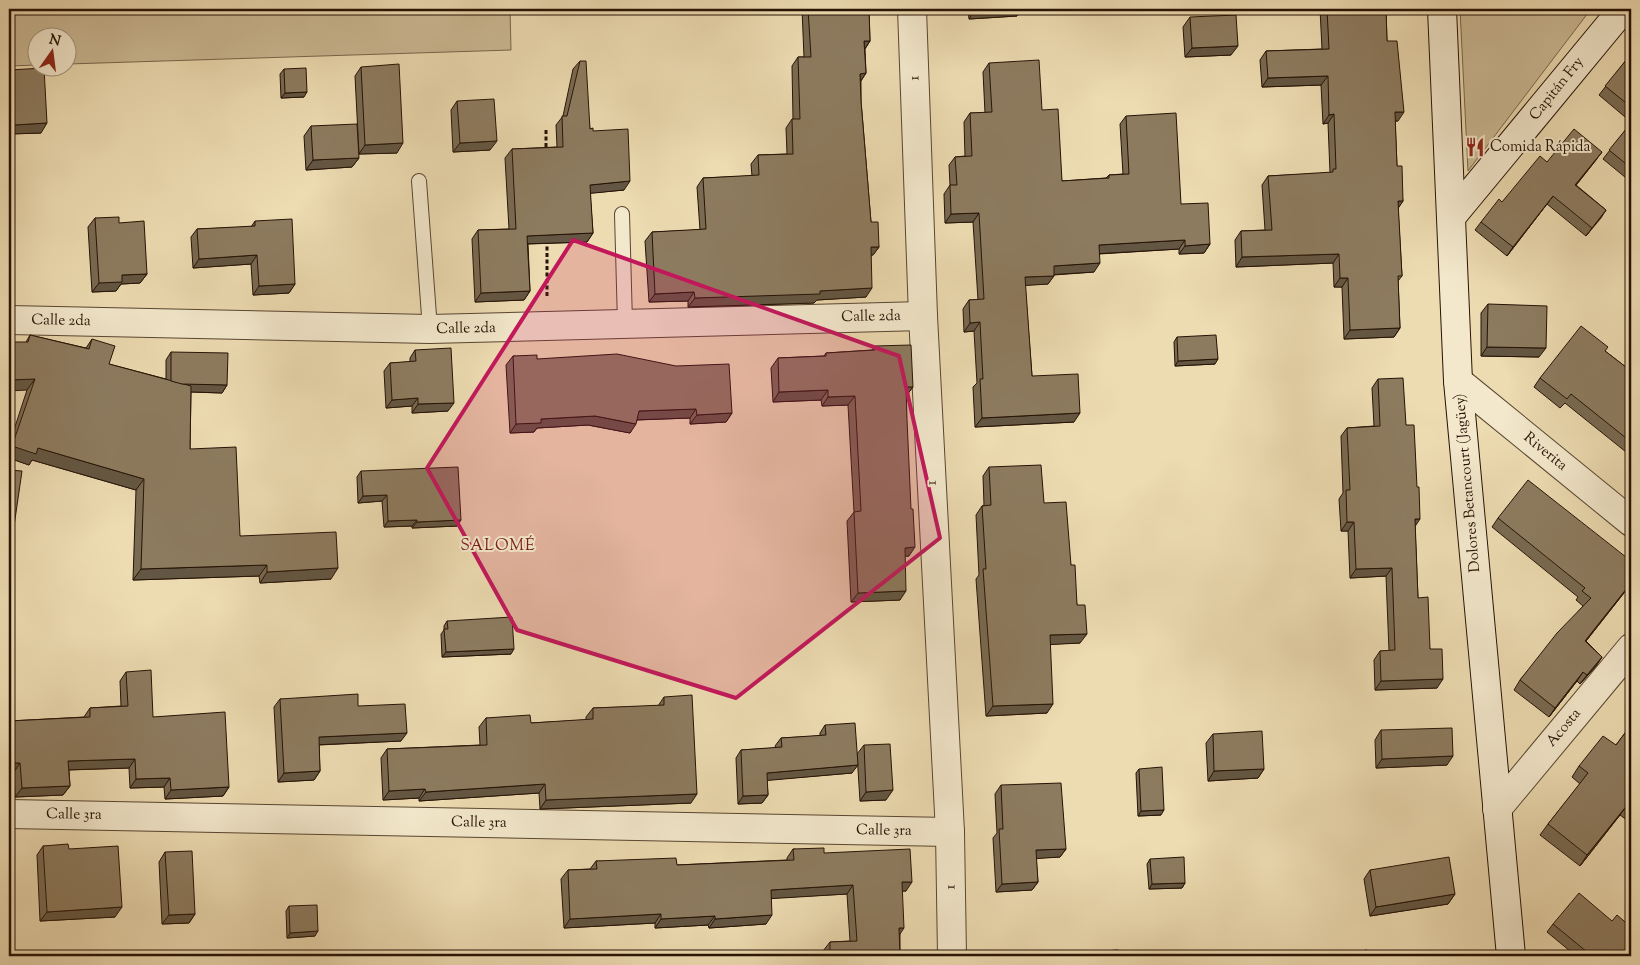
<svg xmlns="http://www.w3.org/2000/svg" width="1640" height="965" viewBox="0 0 1640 965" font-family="'Sorts Mill Goudy',serif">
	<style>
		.green { fill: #cbb994; stroke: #78664d }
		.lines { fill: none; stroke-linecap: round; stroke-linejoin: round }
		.lane-casing { stroke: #584531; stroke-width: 16 }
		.street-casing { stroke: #584531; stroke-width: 30 }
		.secondary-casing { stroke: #261306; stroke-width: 30 }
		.path { stroke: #261306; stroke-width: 3; stroke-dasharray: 4 2.5; stroke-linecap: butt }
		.lane { stroke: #f3e8cc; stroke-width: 14 }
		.street { stroke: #f3e8cc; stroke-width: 28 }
		.secondary { stroke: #f3e8cc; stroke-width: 28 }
		.wall { fill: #796a52; stroke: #261306 }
		.shaded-wall { fill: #635642; stroke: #261306 }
		.building { fill: #8d7b5f; stroke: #261306 }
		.marked { fill: #c2185b; fill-opacity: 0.2; stroke: #c2185b; stroke-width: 4; stroke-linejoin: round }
		.labels { text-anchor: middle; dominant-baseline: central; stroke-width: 4; stroke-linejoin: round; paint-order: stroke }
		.street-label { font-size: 15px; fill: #261306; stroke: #f3e8cc }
		.poi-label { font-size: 15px; fill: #261306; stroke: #f3e8cc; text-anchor: start }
		.neighbourhood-label { font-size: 16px; letter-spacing: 1px; fill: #7a1f14; stroke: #f3e8cc }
	</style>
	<rect width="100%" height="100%" fill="#eddbb1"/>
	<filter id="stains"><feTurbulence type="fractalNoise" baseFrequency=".004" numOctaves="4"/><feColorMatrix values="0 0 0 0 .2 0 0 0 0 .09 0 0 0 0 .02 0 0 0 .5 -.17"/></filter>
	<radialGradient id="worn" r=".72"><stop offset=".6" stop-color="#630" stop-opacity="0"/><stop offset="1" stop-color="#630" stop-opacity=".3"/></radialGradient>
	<g class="green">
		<path d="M9,9h501l1,41 -443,14v-26h-30l-1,27 -28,1z"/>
		<path d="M1460,9h131l-123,162z"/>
	</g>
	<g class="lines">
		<defs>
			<g id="lane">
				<path d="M419,181l11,148"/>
				<path d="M622,214l3,109"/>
			</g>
			<g id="street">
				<path d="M912,9l11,307 27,516 2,124"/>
				<path d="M9,320l421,9 493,-13"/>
				<path d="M1458,381l173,141"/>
				<path d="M1497,809l134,-161"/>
				<path d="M9,814l941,18"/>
			</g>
			<g id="secondary">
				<path d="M1442,9l16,372 53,575"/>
				<path d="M1452,216l171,-207"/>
			</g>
		</defs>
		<use href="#lane" class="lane-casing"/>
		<use href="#street" class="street-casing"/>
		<use href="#secondary" class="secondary-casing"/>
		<g class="path">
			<path d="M546,130v21"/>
			<path d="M547,240v56"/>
		</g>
		<use href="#lane" class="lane"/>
		<use href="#street" class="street"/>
		<use href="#secondary" class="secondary"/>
	</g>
	<g class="wall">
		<path d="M802,9h67l1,32 -5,8 1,24 -5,8v20l10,121 8,25 -6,8h-2l-5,42 -49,3 -3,3 -126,4v-6l-39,1 -4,-61 7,-9 48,-2 -3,-43 6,-9 49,-2 -1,-12 7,-9 29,-1 -1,-26 6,-9h1l-1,-53 6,-9h6z"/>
		<path d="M968,9h54l-5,7 -48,3z"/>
		<path d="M1320,9h66l1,32 11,80h-3l2,45 6,35 -5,7 4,68 -4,5 2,47 -6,9 -50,2 -2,-52h-8l-1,-24 -97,4 -1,-27 6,-9 24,-1 -3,-45 6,-9 62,-3 -2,-50 -5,1 -2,-39 -59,2 -2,-27 6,-9 56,-2z"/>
		<path d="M1190,17l41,38 -46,2 -2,-30z"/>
		<path d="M1631,54v68l-32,-27z"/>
		<path d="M580,61l10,68 3,2 31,59 -34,3 3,40 -6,9 -59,2 2,47 -6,9 -49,2 -3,-63 6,-9 31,-1 -4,-71 7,-9 45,-2 -1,-22 7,-9 10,-47z"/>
		<path d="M989,63l53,47 20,71 44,-3 3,-3 14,-1 -3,-50 6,-8 55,88 29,40 -6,9 -25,1v-5l-80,5 -5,18 -40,3 -6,9 -23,1 7,91 42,46 -99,5 -2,-40 4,-4 -3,-52 -10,1 -1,-23 6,-9h9l-5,-78 -28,1 -1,-29 6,-9 -1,-20 6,-8 10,-1 -1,-34 6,-9h15l-2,-41z"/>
		<path d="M361,67l36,86 -38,1 -4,-78z"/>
		<path d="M284,69l20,28 -23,1 -1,-24z"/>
		<path d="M9,70l32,63 -32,1z"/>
		<path d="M457,101l33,49 -37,2 -2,-42z"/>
		<path d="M1631,123v59l-28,-23z"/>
		<path d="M311,126l48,32 -7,9 -46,3 -2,-34z"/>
		<path d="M1596,160l-20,25 30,25 -20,26 -39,-32 -40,52 -32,-26 6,-8 21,-20 45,-40z"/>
		<path d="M95,218l24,5 28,51 -7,9 -19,1 -5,7 -24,1 -4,-65z"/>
		<path d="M255,221l40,63 -6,9 -36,2 -2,-31 -58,4 -2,-31 6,-8 54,-2z"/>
		<path d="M1488,304l51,53 -58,-1v-43z"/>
		<path d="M30,335l56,13 6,-9 17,25 57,15v-19l5,-8 56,33 -5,8 -31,-1 -1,57 50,87 91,43 -71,4 -1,-7 -126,4 3,-90 -104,-30 -3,5 -20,-7v-13l18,-55 -1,-48z"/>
		<path d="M1177,337l38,27 -40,2 -1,-24z"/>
		<path d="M875,346l38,41 -7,9 3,160h-4l-5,44 -49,2 -4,-81 7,-9 -6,-107 -26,1 -1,-6 -48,2 -2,-34 7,-10 46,-2 2,-3 46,-3z"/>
		<path d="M415,350l33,61 -36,2v-7l-26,2 -2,-37 6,-8 20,-1v-4z"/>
		<path d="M1605,351l26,20v85l-66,-53 -5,5 -26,-21 6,-9z"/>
		<path d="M513,356l24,3 195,54 -6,9 -36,2v-6l-53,2 -7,13 -42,-8 -51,3 -3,4 -24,1 -4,-68z"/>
		<path d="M1378,379l28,46 9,102 3,71 12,51 7,39 -62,2 -1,-30 6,-9h9l-3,-75 -36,2 -2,-47h-7l-2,-32 4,-6 -2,-57 6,-8 27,-2 -2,-38z"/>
		<path d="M989,467l55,36 27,62 6,40 3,38 -30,1 -3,69 -61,3 -10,-137 3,-4 -3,-60 6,-9 2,-1 -1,-29z"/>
		<path d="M361,471l96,55 -45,2v-2l-28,1 -2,-26 -24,2 -1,-26z"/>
		<path d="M1498,518l133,43v23l-45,57 16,16 -6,9 -16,18 -3,-3 -28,36 -35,-27 6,-10 63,-74 -7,-6 2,-3 -86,-70z"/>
		<path d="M447,621l64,33 -69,3 -1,-23 3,-4v-4z"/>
		<path d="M126,672l27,45 76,70 -6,9 -58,3 -1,-12 -34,1 -1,-20 -60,2 1,16 -7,9 -48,2 -1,-25 -5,-51 75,-4 6,-9 31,-2 -1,-25z"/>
		<path d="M664,697l27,106 -151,6 -1,-16 -120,8v-3l-36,2 -2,-42 6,-9 93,-4 -1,-18 7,-9 45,5 55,-3v-3l7,-9 65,-2z"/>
		<path d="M280,699l78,7 43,35 -82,4 1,26 -6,9 -36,2 -4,-75z"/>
		<path d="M825,725l27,48 -85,7 1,15 -6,8 -24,1 -2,-46 5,-8 35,-2 -1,-2 6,-8 39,-2v-3z"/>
		<path d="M1631,725v98l-11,-8 -40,51 -40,-31 8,-11 32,-40 -8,-7 7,-11 37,-21z"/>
		<path d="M1381,730l66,35 -71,3 -1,-28z"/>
		<path d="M1213,734l51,35 -6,9 -50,3 -2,-38z"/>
		<path d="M864,745l22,55 -26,1 -3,-47z"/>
		<path d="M1139,769l22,46 -23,1 -2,-43z"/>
		<path d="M1001,785l65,64 -6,8 -24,1 2,24 -6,8 -36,2 -3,-54 4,-5 -2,-39z"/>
		<path d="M43,846l26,3 46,68 -75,4 -3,-66z"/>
		<path d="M793,849l31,4 82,38h-4l-2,44v21h-76l-1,-5 7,-9 20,-1 -3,-47 -76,4 -5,26 -57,4 -1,-3 -53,3v-5l-91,5 -3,-49 7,-9 22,-1 6,-8 81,4 110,-5v-2z"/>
		<path d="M165,852l30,62 -6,9 -27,1 -3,-62z"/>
		<path d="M1150,859l35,24 -3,5 -33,1 -2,-25z"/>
		<path d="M1370,870l85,24 -7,10 -78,12 -6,-37z"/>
		<path d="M289,906l26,30 -28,2 -1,-27z"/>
		<path d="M1553,924l78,32h-55l-29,-24z"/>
	</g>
	<g class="shaded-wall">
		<path d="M975,9h47l-5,7 -48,3z"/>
		<path d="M864,41h6l-6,9z"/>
		<path d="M1238,46l-7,9 -46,2 7,-9z"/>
		<path d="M866,73l-6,9v-8z"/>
		<path d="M1328,76l-7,9 -59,2 6,-9z"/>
		<path d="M307,92l-3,5 -23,1 4,-5z"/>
		<path d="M1395,112h9l-6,9h-10z"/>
		<path d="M1334,114l-6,9 -5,1 6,-9z"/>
		<path d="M47,123l-6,10 -32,1v-2l5,-7z"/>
		<path d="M497,141l-7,9 -37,2 7,-9z"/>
		<path d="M403,143l-6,10 -38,1 6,-9z"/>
		<path d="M1602,152l-6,8 -26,33 5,-8z"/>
		<path d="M359,158l-7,9 -46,3 7,-10z"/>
		<path d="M630,181l-6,9 -40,4 6,-9z"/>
		<path d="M1553,196l-6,8 -40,52 6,-9z"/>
		<path d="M1398,201h5l-6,9z"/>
		<path d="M1606,210l-5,8 -15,18 6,-8z"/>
		<path d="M979,213l-6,9 -28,1 6,-9z"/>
		<path d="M593,233l-6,9 -66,2 6,-8z"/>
		<path d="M1185,240l-6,9 -86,5 6,-9z"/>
		<path d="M1210,244l-6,9 -25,1 6,-8z"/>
		<path d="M871,247h8l-6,8 -8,1z"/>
		<path d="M1339,254l-6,9 -97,4 6,-10z"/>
		<path d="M257,255l-6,9 -58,4 6,-9z"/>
		<path d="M1100,263l-6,9 -47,3 7,-9z"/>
		<path d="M147,274l-7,9 -19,1 -5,7 -24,1 7,-9 23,-8z"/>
		<path d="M1054,276l-6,8 -30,2 7,-9z"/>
		<path d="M1340,278h8l-6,9h-8z"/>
		<path d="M295,284l-6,9 -36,2 6,-9z"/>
		<path d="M872,288l-6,9 -49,3 -3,3 -126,4 7,-9z"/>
		<path d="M530,291l-6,9 -49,2 6,-9z"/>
		<path d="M694,292l-6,9 -39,1 6,-8z"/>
		<path d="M980,322l-6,9 -10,1 6,-9z"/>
		<path d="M1400,328l-6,9 -50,2 6,-9z"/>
		<path d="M1487,347l59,1 -7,9 -58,-1z"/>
		<path d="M1218,359l-3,5 -40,2 3,-5z"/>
		<path d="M35,379l-8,11 -18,1v-11z"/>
		<path d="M171,383l56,2 -5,8 -56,-2z"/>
		<path d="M906,387h7l-7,9z"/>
		<path d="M828,390l-7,10 -48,2 6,-10z"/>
		<path d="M855,396l-7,9 -26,1 6,-9z"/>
		<path d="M418,398l-6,8 -26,2 6,-8z"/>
		<path d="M454,403l-6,8 -36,2 6,-9z"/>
		<path d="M696,409l-6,9 -58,2 7,-9z"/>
		<path d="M732,413l-6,9 -36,2 7,-9z"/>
		<path d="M1080,413l-6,9 -99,5 7,-9z"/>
		<path d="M595,416l41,8 -6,9 -42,-8 -51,3 -3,4 -24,1 6,-9 25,-5z"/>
		<path d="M12,446l26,2 106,31 -8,11 -104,-30 -3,5 -20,-7v-7z"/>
		<path d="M387,495l-5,6 -24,2 5,-7z"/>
		<path d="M1415,519h5l-6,9z"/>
		<path d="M417,520l-5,6 -28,1 4,-6z"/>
		<path d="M461,520l-4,6 -45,2 5,-6z"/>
		<path d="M1347,522h7l-6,9h-7z"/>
		<path d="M915,547l-6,9 -11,1 7,-9z"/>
		<path d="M267,565l-8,11 -126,4 8,-11z"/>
		<path d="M338,568l-7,11 -71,4 7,-11z"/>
		<path d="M1392,568l-6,8 -36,2 6,-9z"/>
		<path d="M1631,583v1l-52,66 6,-9z"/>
		<path d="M906,591l-6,9 -49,2 7,-9z"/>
		<path d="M1087,634l-7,9 -37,2 7,-10z"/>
		<path d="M514,649l-3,5 -69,3 4,-5z"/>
		<path d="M1602,657l-6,9 -16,18 7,-9z"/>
		<path d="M1583,672l-6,9 -28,36 6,-9z"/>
		<path d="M1443,679l-6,9 -62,2 6,-9z"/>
		<path d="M1053,704l-6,9 -61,3 7,-10z"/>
		<path d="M407,733l-6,8 -88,4 6,-8z"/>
		<path d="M1453,756l-6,9 -71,3 6,-9z"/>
		<path d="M135,759l-6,9 -67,2 6,-9z"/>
		<path d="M9,763h11l-6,9h-5z"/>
		<path d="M858,765l-6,8 -91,8 6,-8z"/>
		<path d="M1264,769l-6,9 -50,3 6,-10z"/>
		<path d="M320,771l-6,9 -36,2 6,-9z"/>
		<path d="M170,778l-6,9 -34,1 6,-9z"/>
		<path d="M545,784l-6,9 -120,8 7,-9z"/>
		<path d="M70,786l-7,9 -48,2 7,-9z"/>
		<path d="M229,787l-6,9 -58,3 6,-9z"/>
		<path d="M425,789l-6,9 -36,2 6,-9z"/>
		<path d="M893,790l-7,10 -26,1 6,-9z"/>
		<path d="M697,794l-6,9 -151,6 6,-9z"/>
		<path d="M768,795l-6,8 -24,1 5,-8z"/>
		<path d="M1628,804l-8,11 -40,51 7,-11z"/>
		<path d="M1164,810l-3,5 -23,1 3,-5z"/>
		<path d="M1066,849l-6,8 -30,2 6,-9z"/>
		<path d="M902,882h10l-6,9h-10z"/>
		<path d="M1038,882l-6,8 -36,2 6,-8z"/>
		<path d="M1185,883l-3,5 -33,1 3,-5z"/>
		<path d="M853,885l-6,9 -82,5 6,-9z"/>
		<path d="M1455,894l-7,10 -78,12 6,-9z"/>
		<path d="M122,907l-7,10 -75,4 7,-9z"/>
		<path d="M195,914l-6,9 -27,1 7,-9z"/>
		<path d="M661,914l-6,9 -91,5 6,-9z"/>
		<path d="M772,915l-6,9 -57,4 6,-9z"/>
		<path d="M715,916l-7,9 -53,3 6,-9z"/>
		<path d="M899,928h5l-6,9z"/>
		<path d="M318,931l-3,5 -28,2 3,-5z"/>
	</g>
	<g class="building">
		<path d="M808,9h61l1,32h-6l2,32 -6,1 1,27 10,121h7l1,25h-8l1,41 -52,3v3l-125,4 -1,-6 -39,2 -3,-62 54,-3 -3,-51 56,-3 -1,-20 35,-1 -1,-35h8l-2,-62h13z"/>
		<path d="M1327,9h59l1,32h10l7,71h-9l2,54h5l1,35h-5l4,75h-4l2,52 -50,2 -2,-52h-8l-1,-24 -97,3 -1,-26 31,-1 -4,-54 65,-4v-3h3l-2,-55 -5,1 -1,-39 -60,2 -2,-27 63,-2z"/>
		<path d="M1236,15l2,31 -46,2 -2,-31z"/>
		<path d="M1631,54v53l-26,-21z"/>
		<path d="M1039,60l3,50 16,-1 4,72 47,-3v-3l20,-1 -3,-58 50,-3 5,91 27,-1 2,41 -25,2v-6l-86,5 1,18 -46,3v10l-29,1 7,99 46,-2 2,39 -98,5 -2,-39h3l-3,-57 -10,1 -1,-23 15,-1 -5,-86 -28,1 -1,-29h7l-2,-28 17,-1 -2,-43 22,-1 -3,-49z"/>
		<path d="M580,61h6l4,68 3,-1v3l35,-2 2,52 -40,4 3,48 -66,3 3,55 -49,2 -3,-63 38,-1 -4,-80 51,-2 -1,-31h5z"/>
		<path d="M399,64l4,79 -38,2 -4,-78z"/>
		<path d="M44,68l3,55 -33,2 -2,-31h-3v-24z"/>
		<path d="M306,68l1,24 -22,1 -1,-24z"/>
		<path d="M494,99l3,42 -37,2 -3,-42z"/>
		<path d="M1631,123v45l-22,-18z"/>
		<path d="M357,124l2,34 -46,2 -2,-34z"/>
		<path d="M1574,129l28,23 -27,33 31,25 -14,18 -39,-32 -40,51 -32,-25 18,-23 3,3 38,-46 7,6z"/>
		<path d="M119,217v6l25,-2 3,53 -25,1v7l-23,1 -4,-65z"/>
		<path d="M292,219l3,65 -36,2 -2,-31 -58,4 -2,-30 58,-3v-5z"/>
		<path d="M1488,304l59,2 -1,42 -59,-1z"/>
		<path d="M1581,326l27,21 -3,4 26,20v71l-60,-48 -4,5 -27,-21z"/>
		<path d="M30,335l59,14 3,-10 23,7 -6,18 82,22 -1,63 46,-2 4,89 96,-4 2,36 -71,4v-7l-126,4 3,-90 -106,-31 -2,6 -24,-8 23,-67 -26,1v-38h19z"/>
		<path d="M1216,335l2,24 -40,2 -1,-24z"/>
		<path d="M911,345l2,42h-7l1,32 4,90h2l2,38 -10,1 1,43 -48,2 -4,-81 7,-1 -6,-115 -27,1v-7l-49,2 -1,-34 48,-2v-3l49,-3v-4z"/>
		<path d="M451,348l3,55 -36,1v-6l-26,2 -2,-37 26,-2 -1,-11z"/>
		<path d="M171,352l57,1 -1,32 -45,-1 -11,-3z"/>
		<path d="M617,354l59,12 53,-2 3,49 -35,2 -1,-6 -57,2 -3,13 -41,-8 -54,3v4l-25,1 -3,-68 24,-1v4z"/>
		<path d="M1403,378l3,47h8l3,62h2l1,32h-5l3,79 10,-1 2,52h12l1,30 -62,2 -1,-30 15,-1 -3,-82 -36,1 -2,-47h-7l-1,-32h4l-3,-62 33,-2 -2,-47z"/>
		<path d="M1041,465l3,38 22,-1 5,63h4l2,40h8l2,29 -37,1 3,69 -60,2 -10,-137h3l-4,-63 9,-1 -2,-38z"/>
		<path d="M458,467l3,53 -44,2v-2l-29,1 -1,-26 -24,1 -2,-25z"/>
		<path d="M9,470l13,1 -11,76h-2z"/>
		<path d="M1528,480l103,81v22l-46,58 17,16 -15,18 -4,-3 -28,36 -35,-28 37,-47 34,-35 -9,-7 3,-3 -87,-70z"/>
		<path d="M512,617l2,32 -68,3 -2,-23h4l-1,-8z"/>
		<path d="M151,670l2,47 72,-5 4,75 -58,3 -1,-12 -34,1 -1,-20 -67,2 2,25 -48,2 -2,-25h-11v-42l81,-4v-9l38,-2 -2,-34z"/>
		<path d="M358,694v12l47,-2 2,29 -88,4 1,34 -36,2 -4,-74z"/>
		<path d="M692,695l5,99 -151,6 -1,-16 -119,8 -1,-3 -36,2 -2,-42 100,-4 -1,-27 44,-3 1,8 62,-4v-11l71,-3v-8z"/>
		<path d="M855,723l3,42 -91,8 1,22 -25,1 -2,-46 41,-3 -1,-9 45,-3 -1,-10z"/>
		<path d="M1631,725v82l-3,-3 -41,51 -39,-31 40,-51 -9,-7 24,-30 13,9z"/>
		<path d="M1452,728l1,28 -71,3 -1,-29z"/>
		<path d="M1262,731l2,38 -50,2 -1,-37z"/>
		<path d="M890,744l3,46 -27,2 -2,-47z"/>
		<path d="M1162,767l2,43 -23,1 -2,-42z"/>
		<path d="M1061,783l5,66 -30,1 2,32 -36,2 -3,-55h4l-2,-44z"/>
		<path d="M68,844l1,5 49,-3 4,61 -75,5 -4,-66z"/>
		<path d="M824,848v5l86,-4 2,33h-10l2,46h-5l1,28h-70v-14l27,-1 -4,-56 -82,5 1,25 -57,4v-3l-54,3v-5l-91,5 -2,-49 29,-1 -1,-8 80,-3 1,7 117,-5 -1,-11z"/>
		<path d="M192,851l3,63 -26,1 -4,-63z"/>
		<path d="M1184,857l1,26 -33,1 -2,-25z"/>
		<path d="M1449,857l6,37 -79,13 -6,-37z"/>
		<path d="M1579,893l33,28 5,-6 14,12v29h-39l-39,-32z"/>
		<path d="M317,905l1,26 -28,2 -1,-27z"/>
		<path d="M1118,950l1,6h-29l-1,-4z"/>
		<path d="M1367,950l1,6h-43z"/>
		<path d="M1179,953v3h-47z"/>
		<path d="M1317,954l1,2h-16z"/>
	</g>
	<path class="marked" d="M573,240l326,116 41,182 -204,160 -219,-68 -90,-162z"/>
	<defs>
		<symbol id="restaurant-bare" viewBox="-9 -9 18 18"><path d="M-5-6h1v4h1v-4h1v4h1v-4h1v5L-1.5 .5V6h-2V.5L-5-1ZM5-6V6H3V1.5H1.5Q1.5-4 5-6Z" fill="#8f2418" stroke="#f3e8cc" stroke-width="2.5" paint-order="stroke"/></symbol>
	</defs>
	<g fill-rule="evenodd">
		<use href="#restaurant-bare" x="1461" y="133" width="28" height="28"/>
	</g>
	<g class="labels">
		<g class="street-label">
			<text transform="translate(915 78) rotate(-92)">1</text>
			<text transform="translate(1557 89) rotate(-51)">Capitán Fry</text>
			<text transform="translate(871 317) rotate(-1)">Calle 2da</text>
			<text transform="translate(61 321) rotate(1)">Calle 2da</text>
			<text transform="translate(466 329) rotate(-1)">Calle 2da</text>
			<text transform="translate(1545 452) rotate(39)">Riverita</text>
			<text transform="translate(932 483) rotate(-93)">1</text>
			<text transform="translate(1468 483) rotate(-95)">Dolores Betancourt (Jagüey)</text>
			<text transform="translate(1564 728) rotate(-50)">Acosta</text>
			<text transform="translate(74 815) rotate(1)">Calle 3ra</text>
			<text transform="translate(479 823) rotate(1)">Calle 3ra</text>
			<text transform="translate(884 831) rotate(1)">Calle 3ra</text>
			<text transform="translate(951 887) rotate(-91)">1</text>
		</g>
		<g class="poi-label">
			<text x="1490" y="147">Comida Rápida</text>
		</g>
		<g class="neighbourhood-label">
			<text x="498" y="546">SALOMÉ</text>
		</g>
	</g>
	<rect width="1640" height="965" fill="none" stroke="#eddbb1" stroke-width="30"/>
	<rect x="10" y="10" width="1620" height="945" fill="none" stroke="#261306" stroke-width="2.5"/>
	<rect x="15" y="15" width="1610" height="935" fill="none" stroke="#261306"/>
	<g transform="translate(52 52) rotate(14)"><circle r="24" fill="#f3e8cc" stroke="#a1937d"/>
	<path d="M0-4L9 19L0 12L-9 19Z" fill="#8f2418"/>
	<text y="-8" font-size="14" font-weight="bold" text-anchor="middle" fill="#261306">N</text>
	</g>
	<rect width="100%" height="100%" filter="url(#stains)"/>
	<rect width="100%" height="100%" fill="url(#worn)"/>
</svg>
